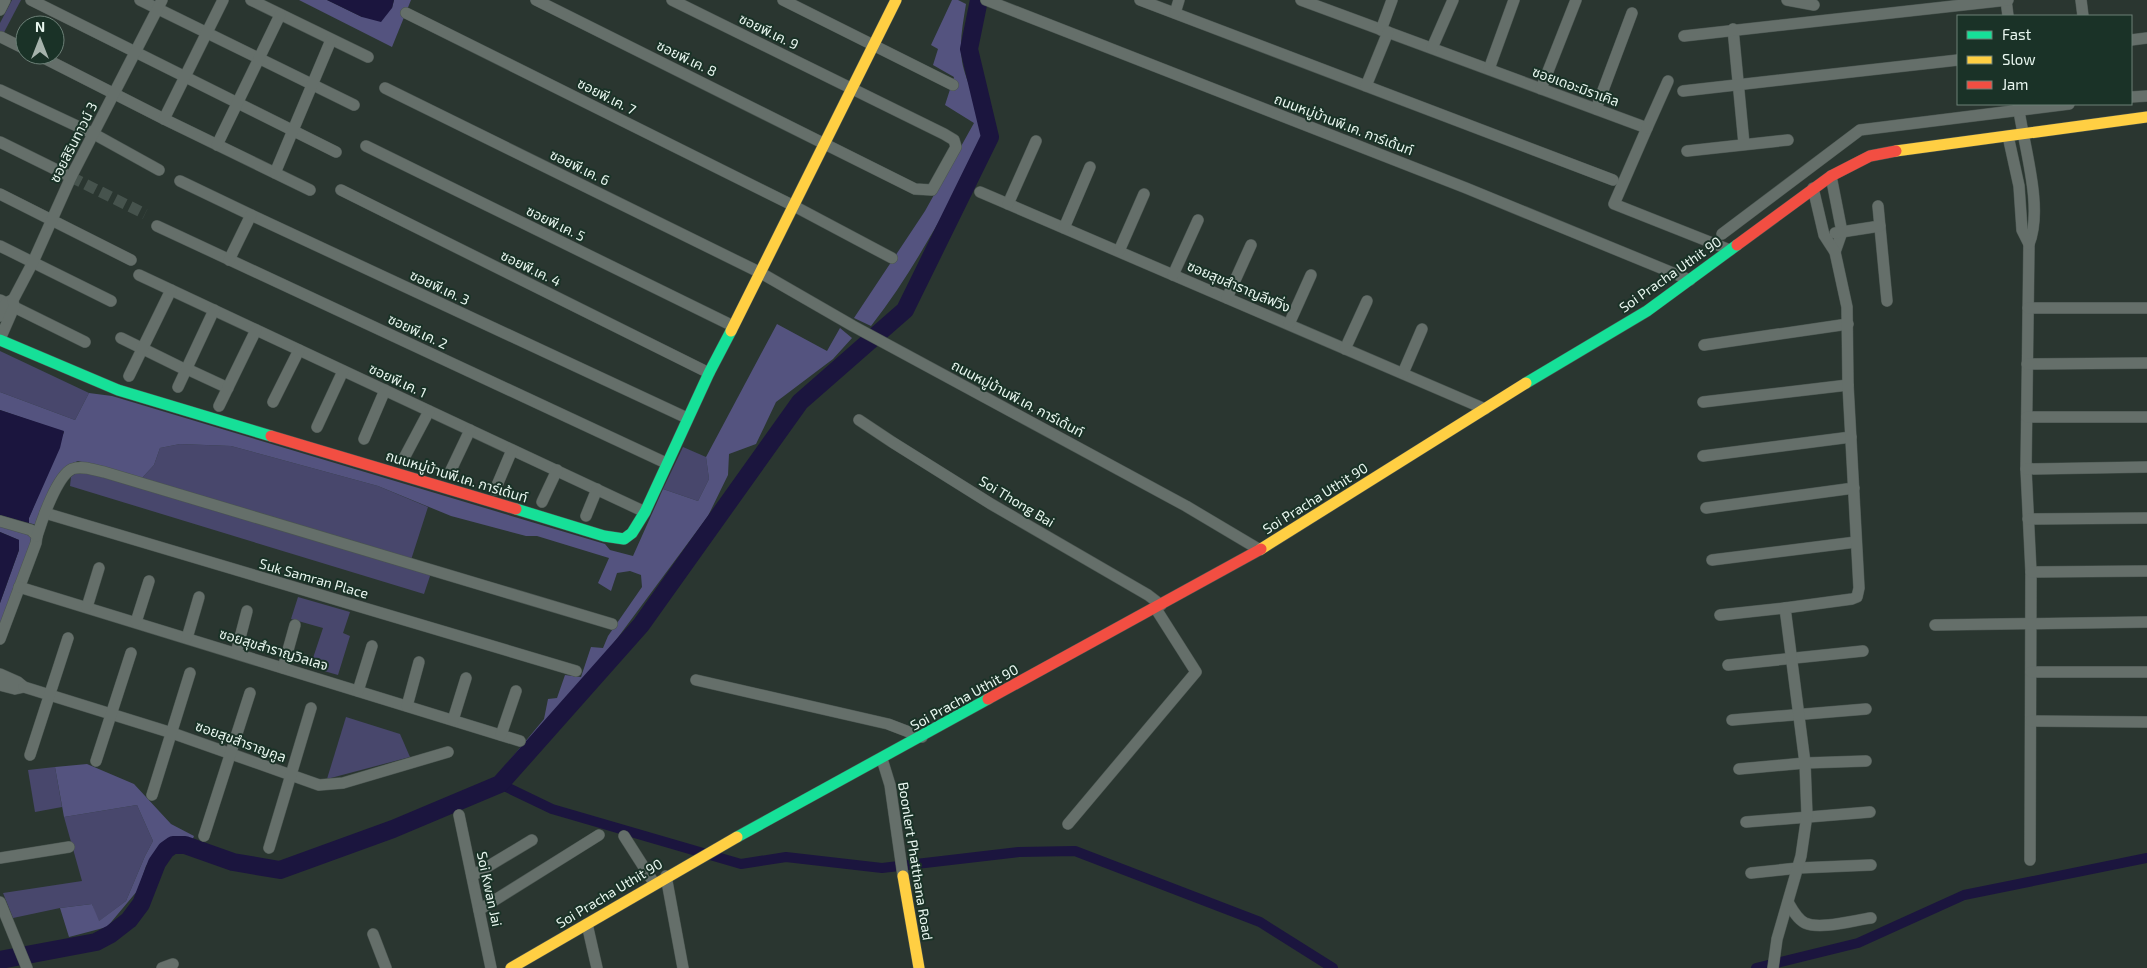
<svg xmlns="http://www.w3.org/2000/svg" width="2147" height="968" viewBox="0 0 2147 968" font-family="'Exo 2','Noto Sans Thai',sans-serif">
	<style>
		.green { fill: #48476c }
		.forest { fill: #54537f }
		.water { fill: #1b153e }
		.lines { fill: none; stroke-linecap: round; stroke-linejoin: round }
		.canal { stroke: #1b153e; stroke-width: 10 }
		.river { stroke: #1b153e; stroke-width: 18 }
		.street-tunnel { stroke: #46534d; stroke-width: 11; stroke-dasharray: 11 5.5; stroke-linecap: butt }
		.street-casing { stroke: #4a5550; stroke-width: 12 }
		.fast-casing { stroke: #4a5550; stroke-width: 12 }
		.slow-casing { stroke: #4a5550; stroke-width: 12 }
		.jam-casing { stroke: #4a5550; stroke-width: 12 }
		.street { stroke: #656f6a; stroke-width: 11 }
		.fast { stroke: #16e098; stroke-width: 11 }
		.slow { stroke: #ffcf43; stroke-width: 11 }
		.jam { stroke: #f24e42; stroke-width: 11 }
		.labels { text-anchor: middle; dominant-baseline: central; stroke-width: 4; stroke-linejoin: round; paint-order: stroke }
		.street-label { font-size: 14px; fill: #e8f6ef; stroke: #1a3227 }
	</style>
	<rect width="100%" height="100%" fill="#2a3630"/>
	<g class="green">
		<path d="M12,0h9l-21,40v-17z"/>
		<path d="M0,351l89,42 -14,27 -75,-28z"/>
		<path d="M180,444l51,2 147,40 50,21 -17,53 -269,-82 12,-13 6,-17z"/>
		<path d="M683,447l23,10 3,22 -11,22 -35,-12z"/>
		<path d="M86,472l345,101 -7,21 -354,-108 1,-9 5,-4z"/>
		<path d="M298,597l52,15 -7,21 7,3 -12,39 -28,-8 13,-39 -32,-9z"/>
		<path d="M346,717l54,17 10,23 -83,22z"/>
		<path d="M55,767l7,40 -27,5 -7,-42z"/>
		<path d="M137,805l16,36 -8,15 -19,45 -28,21 -6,-18 -32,4 -47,10 -10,-25 79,-12 -18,-64z"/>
	</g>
	<g class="forest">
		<path d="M299,0h28l35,17 30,-9 2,-8h17l-19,47z"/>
		<path d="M952,0h6l8,4c-3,19 -7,38 -4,57 4,25 22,48 19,74 -3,23 -20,49 -32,69 -24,42 -48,84 -78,122l-17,-8 71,-107 49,-88 -29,-18 9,-28 -21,-12 5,-16 -7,-4z"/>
		<path d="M777,324l50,27 13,-23 12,10 -19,21 -57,43 -20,42 -27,10 -1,21 -20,41 -115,155 -89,96 40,-48 4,-20 9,-1 8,-23 16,2 10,-30 12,1 5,-12 34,-49 -1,-12 -11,-4 -13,2 -6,18 -13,-8 11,-25 -72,-22h-11l-75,-20 -73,-30 -147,-40 -51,-2 -20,4 -6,17 -12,13 -64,-17 -10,4 -31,60 -8,-2v-5l35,-86 -64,-22v-18l75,28 14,-27 23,3 493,148 5,6 23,6 30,-67 35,12 11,-22 -3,-22z"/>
		<path d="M0,525l23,6 8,7 -1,9 -30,82v-26l19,-53v-10l-19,-8z"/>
		<path d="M87,764l47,20 37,40 23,12 -2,5h-25l-8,6 -13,19 -8,24 -31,37 -38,10 -9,-29 32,-4 7,17 27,-20 19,-45 8,-15 -16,-36 -73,12 -9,-50z"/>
	</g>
	<g class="water">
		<path d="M327,0h67l-2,8 -11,14 -19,-5z"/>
		<path d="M0,410l64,21 -4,17 -31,70v5l-29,-8z"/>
		<path d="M0,532l19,8v10l-19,53z"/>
	</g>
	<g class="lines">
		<g class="canal">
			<path d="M500,784l52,25 189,55 45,-7 96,11 137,-16 56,-1 185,71 73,46"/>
			<path d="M1756,968l102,-25 106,-48 183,-37"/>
		</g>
		<path class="river" d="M0,960l96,-18 15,-8 18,-14 12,-16 16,-41 9,-13 7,-5h12l48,17 47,8 113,-41 107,-45 141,-159 159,-223 105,-92 85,-173 -21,-88 10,-49"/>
		<path class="street-tunnel" d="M71,177l74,37"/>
		<defs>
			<g id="street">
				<path d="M31,0l305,152"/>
				<path d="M140,0l214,105"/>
				<path d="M251,0l117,57"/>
				<path d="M536,0l379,189 17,1 24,-43 -2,-7 -10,-6 -272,-134"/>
				<path d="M783,0l170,85"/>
				<path d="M986,0l480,188 224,92"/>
				<path d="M1140,0l473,180"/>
				<path d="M1301,0l346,128 -33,76 116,46"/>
				<path d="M1787,0l27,5"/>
				<path d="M2006,0l2,16"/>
				<path d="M2081,0l2,16"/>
				<path d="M0,10l5,-10"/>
				<path d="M406,13l388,193 98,52"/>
				<path d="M1175,13l4,-13"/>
				<path d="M1733,29l11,115"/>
				<path d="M1381,30l11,-30"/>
				<path d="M1684,36l324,-36"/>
				<path d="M1,37l24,12"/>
				<path d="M2131,40l16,-2"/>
				<path d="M1432,48l21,-48"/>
				<path d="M38,55l126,64 146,71"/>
				<path d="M1489,69l25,-69"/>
				<path d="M1366,86l22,-54"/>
				<path d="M385,88l376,185 92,53 333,180 74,44"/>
				<path d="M1541,89l35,-89"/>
				<path d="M0,90l94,44 65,36"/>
				<path d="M1683,91l275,-31"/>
				<path d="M2131,97l16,-1"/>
				<path d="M2018,104c5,40 26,103 11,140l-3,225 5,103 -1,288"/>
				<path d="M1596,109l36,-96"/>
				<path d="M164,119l59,-119"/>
				<path d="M1647,128l21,-47"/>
				<path d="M2008,136l11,50 3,44 7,14"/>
				<path d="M0,142l71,35"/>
				<path d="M217,145l63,-130"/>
				<path d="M366,146l367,180"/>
				<path d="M1687,151l101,-11"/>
				<path d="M275,173l56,-133"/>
				<path d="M1831,176l11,56 -7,20"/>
				<path d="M180,181l71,34 436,203"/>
				<path d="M341,190l368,183"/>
				<path d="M980,192l505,217"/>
				<path d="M0,194l131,66"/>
				<path d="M1008,204l28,-63"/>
				<path d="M1878,206l9,95"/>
				<path d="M157,226l509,237"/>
				<path d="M1064,228l26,-61"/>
				<path d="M1835,233l45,-7"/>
				<path d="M1722,234l138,-104 209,-26"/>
				<path d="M0,246l111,55"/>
				<path d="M1119,251l25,-57"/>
				<path d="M229,260l22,-45"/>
				<path d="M139,275l506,237"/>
				<path d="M1173,275l25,-55"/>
				<path d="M1227,298l24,-53"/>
				<path d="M0,300l85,42"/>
				<path d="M2028,308h119"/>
				<path d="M0,316l6,-13 6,-3"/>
				<path d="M1289,324l22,-49"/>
				<path d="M121,338l65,32"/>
				<path d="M0,339l14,-32 -1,-7 20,-38 38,-85 91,-177"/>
				<path d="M1704,345l144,-21"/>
				<path d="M1345,349l22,-48"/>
				<path d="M2027,364l120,-1"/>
				<path d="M187,369l41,19"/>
				<path d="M1403,373l19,-44"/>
				<path d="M129,376l42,-86"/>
				<path d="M178,387l36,-77"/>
				<path d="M273,402l26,-52"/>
				<path d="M1703,402l145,-17"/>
				<path d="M219,406l37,-76"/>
				<path d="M2027,417h120"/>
				<path d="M859,420l33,22 99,62 157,91 13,10"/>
				<path d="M317,427l26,-56"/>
				<path d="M364,439l21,-49"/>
				<path d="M1703,456l148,-19"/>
				<path d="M403,460l26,-49"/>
				<path d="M2026,469l121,-2"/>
				<path d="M451,470l19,-40"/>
				<path d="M495,490l17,-40"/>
				<path d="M542,502l15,-32"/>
				<path d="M1706,508l148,-20"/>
				<path d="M45,513l531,158"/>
				<path d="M586,516l11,-27"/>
				<path d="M2028,519l119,-1"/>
				<path d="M0,521l31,9 6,6 -1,7 -36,96"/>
				<path d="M37,536c5,-16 20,-60 35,-67 10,-4 22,1 32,3l508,152"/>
				<path d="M1712,560l144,-18"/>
				<path d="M2031,572l116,-1"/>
				<path d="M19,587l501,154"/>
				<path d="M87,607l12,-39"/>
				<path d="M1720,615l65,-7"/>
				<path d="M136,622l13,-41"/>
				<path d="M1935,625l212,-3"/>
				<path d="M187,638l12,-41"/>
				<path d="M236,653l11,-42"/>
				<path d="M1728,665l135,-14"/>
				<path d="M283,668l12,-43"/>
				<path d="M2031,672h116"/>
				<path d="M0,674l18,8 6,5 -9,2 -15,-4"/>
				<path d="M696,680l192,44 34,13"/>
				<path d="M24,687l148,46 147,52 24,-2 105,-31"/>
				<path d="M358,691l14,-45"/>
				<path d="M407,706l12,-44"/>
				<path d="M453,720l13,-42"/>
				<path d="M1732,720l134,-11"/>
				<path d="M2031,721l116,1"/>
				<path d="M501,735l15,-44"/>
				<path d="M30,755l38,-117"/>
				<path d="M882,759l8,26 13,91"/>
				<path d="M96,761l35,-108"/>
				<path d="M1739,769l66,-6 61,-2"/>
				<path d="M152,795l38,-122"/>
				<path d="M459,815l32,153"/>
				<path d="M1746,822l124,-10"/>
				<path d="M1068,824l128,-152 -40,-63"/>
				<path d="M204,836l46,-143"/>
				<path d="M624,836l30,47"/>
				<path d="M269,848l42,-140"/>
				<path d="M0,858l69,-11"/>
				<path d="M1751,873l47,-5 73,-3"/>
				<path d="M472,876l60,-36"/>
				<path d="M666,876l17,92"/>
				<path d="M0,902l27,66"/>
				<path d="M1788,902c4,7 9,17 17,21 15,7 50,-3 66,-5"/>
				<path d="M479,910l120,-75"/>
				<path d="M587,924l10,44"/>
				<path d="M373,934l13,34"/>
				<path d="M162,968l11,-4"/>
				<path d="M1773,968l4,-29 24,-83 6,-41 -2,-52 -20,-155 67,-9 5,-2 2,-9 -11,-203 -1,-78 -12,-55 -11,-17 -11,-47"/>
			</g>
			<g id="fast">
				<path d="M0,340l118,50 153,46"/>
				<path d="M1526,383l121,-72 90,-66"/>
				<path d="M516,509l88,27 20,3 8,-6 13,-21 64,-139 22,-42"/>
				<path d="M737,837l251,-138"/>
			</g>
			<g id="slow">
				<path d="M1896,151l251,-34"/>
				<path d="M731,331l165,-331"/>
				<path d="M1261,549l265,-166"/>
				<path d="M903,876l16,92"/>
				<path d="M511,968l226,-131"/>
			</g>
			<g id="jam">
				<path d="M1737,245l94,-69 39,-20 26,-5"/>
				<path d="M271,436l245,73"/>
				<path d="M988,699l273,-150"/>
			</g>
		</defs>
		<use href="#street" class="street-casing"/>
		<use href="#fast" class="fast-casing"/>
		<use href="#slow" class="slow-casing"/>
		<use href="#jam" class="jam-casing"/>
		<use href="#street" class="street"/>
		<use href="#fast" class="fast"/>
		<use href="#slow" class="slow"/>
		<use href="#jam" class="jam"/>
	</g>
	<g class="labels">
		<g class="street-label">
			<text transform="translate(769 31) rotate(26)">ซอยพี.เค. 9</text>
			<text transform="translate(687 58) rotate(26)">ซอยพี.เค. 8</text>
			<text transform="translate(1576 86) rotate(20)">ซอยเดอะมิราเคิล</text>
			<text transform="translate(607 96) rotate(27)">ซอยพี.เค. 7</text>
			<text transform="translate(1344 124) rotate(21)">ถนนหมู่บ้านพี.เค. การ์เด้นท์</text>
			<text transform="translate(73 142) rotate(-63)">ซอยสิรินทาวน์ 3</text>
			<text transform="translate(580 167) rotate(26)">ซอยพี.เค. 6</text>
			<text transform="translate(556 223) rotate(26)">ซอยพี.เค. 5</text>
			<text transform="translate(531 268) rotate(26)">ซอยพี.เค. 4</text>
			<text transform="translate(1670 274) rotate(-35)">Soi Pracha Uthit 90</text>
			<text transform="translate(1239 286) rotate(23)">ซอยสุขสำราญลีฟวิ่ง</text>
			<text transform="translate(440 287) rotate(25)">ซอยพี.เค. 3</text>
			<text transform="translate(418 331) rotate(25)">ซอยพี.เค. 2</text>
			<text transform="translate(398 380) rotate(25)">ซอยพี.เค. 1</text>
			<text transform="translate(1018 398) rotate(28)">ถนนหมู่บ้านพี.เค. การ์เด้นท์</text>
			<text transform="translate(457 476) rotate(17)">ถนนหมู่บ้านพี.เค. การ์เด้นท์</text>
			<text transform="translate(1315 498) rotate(-32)">Soi Pracha Uthit 90</text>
			<text transform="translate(1017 501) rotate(31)">Soi Thong Bai</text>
			<text transform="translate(314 578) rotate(16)">Suk Samran Place</text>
			<text transform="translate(274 649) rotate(17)">ซอยสุขสำราญวิลเลจ</text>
			<text transform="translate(964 697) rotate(-29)">Soi Pracha Uthit 90</text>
			<text transform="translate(241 741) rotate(20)">ซอยสุขสำราญคูล</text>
			<text transform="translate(916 861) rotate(81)">Boonlert Phatthana Road</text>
			<text transform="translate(490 889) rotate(78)">Soi Kwan Jai</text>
			<text transform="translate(609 893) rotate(-31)">Soi Pracha Uthit 90</text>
		</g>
	</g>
	<rect x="1957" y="15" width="175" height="90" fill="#1a3227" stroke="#6c8077"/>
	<rect x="1967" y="31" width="25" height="8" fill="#16e098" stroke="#6c8077"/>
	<text x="2002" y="40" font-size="15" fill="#e8f6ef">Fast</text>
	<rect x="1967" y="56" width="25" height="8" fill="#ffcf43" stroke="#6c8077"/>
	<text x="2002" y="65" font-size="15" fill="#e8f6ef">Slow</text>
	<rect x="1967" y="81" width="25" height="8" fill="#f24e42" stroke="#6c8077"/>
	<text x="2002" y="90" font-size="15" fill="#e8f6ef">Jam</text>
	<g transform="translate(40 40)"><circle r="24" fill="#1a3227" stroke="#6c8077"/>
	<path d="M0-4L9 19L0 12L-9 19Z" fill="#a6b3ac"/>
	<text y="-8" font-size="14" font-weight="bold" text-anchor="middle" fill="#e8f6ef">N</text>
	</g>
</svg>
